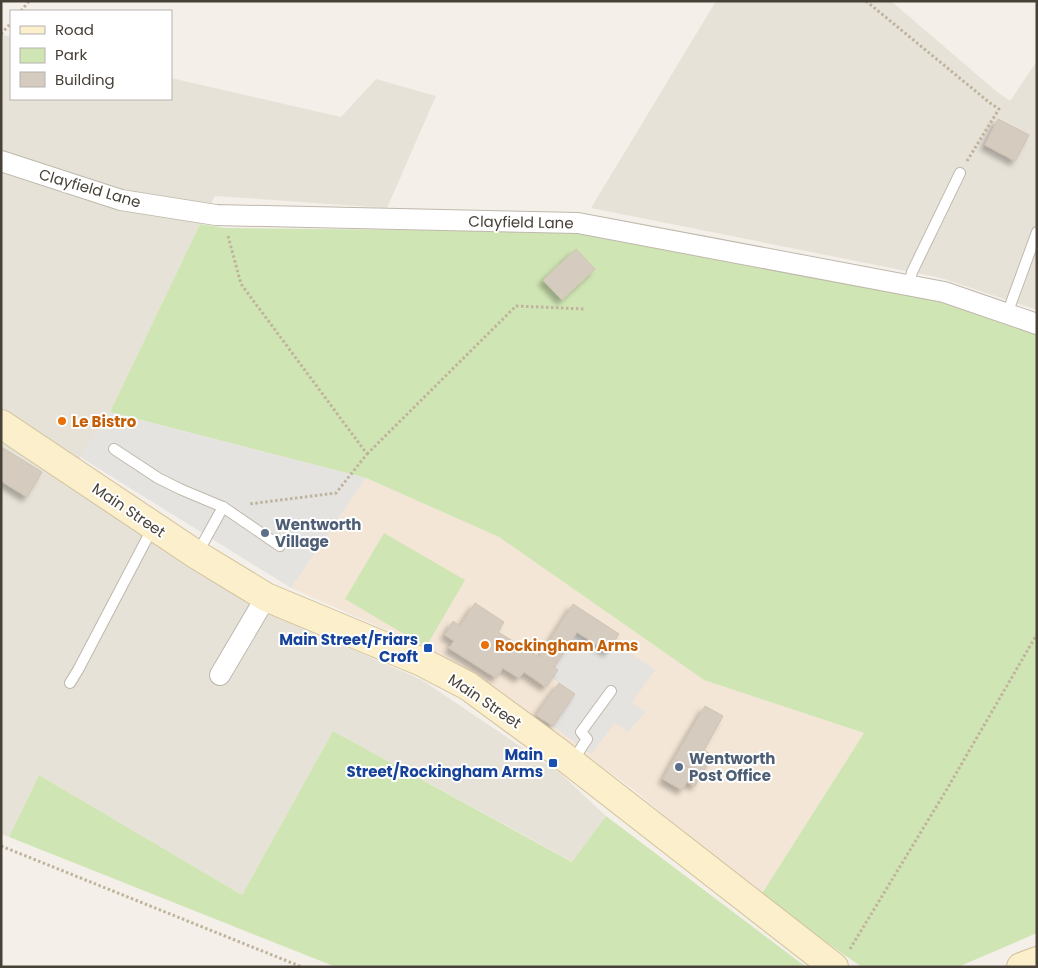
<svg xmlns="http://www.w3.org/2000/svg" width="1038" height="968" viewBox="0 0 1038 968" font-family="Poppins,sans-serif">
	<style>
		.residential { fill: #e7e2d7 }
		.commercial { fill: #f4e6d6 }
		.green { fill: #d0e5b4 }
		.parking { fill: #e5e3e0 }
		.building { fill: #d5ccbf; stroke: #cfc3b3; filter: url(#shadow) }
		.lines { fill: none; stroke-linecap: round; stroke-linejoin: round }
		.service-casing { stroke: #bfb8ac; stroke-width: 12 }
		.minor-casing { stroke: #bfb8ac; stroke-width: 22 }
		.secondary-casing { stroke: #d1c29b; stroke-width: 30 }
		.path { stroke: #c0b39e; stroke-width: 3; stroke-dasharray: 2.5 2.5; stroke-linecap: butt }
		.service { stroke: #fff; stroke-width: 10 }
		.minor { stroke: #fff; stroke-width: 20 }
		.secondary { stroke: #fcefcb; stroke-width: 28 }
		.food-dot { fill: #e8710a; stroke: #fff; stroke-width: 2 }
		.service-dot { fill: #5c6f8a; stroke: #fff; stroke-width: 2 }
		.transit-dot { fill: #1a4fb4; stroke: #fff; stroke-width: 2 }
		.labels { text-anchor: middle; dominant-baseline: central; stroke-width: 4; stroke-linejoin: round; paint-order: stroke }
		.street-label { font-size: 15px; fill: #474138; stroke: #fff }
		.food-label { font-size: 15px; font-weight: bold; fill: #c56008; stroke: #fff; text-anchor: start }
		.service-label { font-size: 15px; font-weight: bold; fill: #4e5e75; stroke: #fff; text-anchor: start }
		.transit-label { font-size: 15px; font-weight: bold; fill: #164399; stroke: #fff; text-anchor: end }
	</style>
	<defs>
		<filter id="shadow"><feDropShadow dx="-4.5" dy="4.5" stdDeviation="2.5" flood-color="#0004"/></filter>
	</defs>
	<rect width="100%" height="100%" fill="#f4f0e9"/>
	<g class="residential">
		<path d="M716,1h175l105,90 14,10 27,-40v249l-96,-32 -350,-70z"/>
		<path d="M1,34l10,3v62h160v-21l170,39 35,-38 60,17 -49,112 -172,-12 -15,28 -90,188 -46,70 185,122 173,76 138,93 46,43 -33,46 -240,-131 -91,164 -203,-120 -30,62 -8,-3z"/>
	</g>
	<path class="commercial" d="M366,478l133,59 205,143 160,53 -103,162 -131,-108 -125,-91 -39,-25 -39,-23 -136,-60z"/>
	<g class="green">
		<path d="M200,224l25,4 350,4 365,69 97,32v600l-79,34h-96l-29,-20 -72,-52 103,-162 -160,-53 -205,-143 -133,-59 -256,-66z"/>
		<path d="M384,533l81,47 -39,67 -81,-48z"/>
		<path d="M333,731l239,131 34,-46 200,151h-470l-327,-130 30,-62 203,120z"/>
	</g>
	<g class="parking">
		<path d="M110,412l256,66 -75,110 -211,-131z"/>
		<path d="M577,632l31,20 7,-10 40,28 -23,32 13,10 -17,20 -13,-9 -24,31 -38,-28 22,-32 -23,-16 2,-11z"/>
	</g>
	<g class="building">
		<path d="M998,119l31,16 -14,26 -30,-16z"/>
		<path d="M576,249l19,20 -33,31 -19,-20z"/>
		<path d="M3,448l39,24 -15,25 -26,-16v-30z"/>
		<path d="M475,603l29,19 -6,10 41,25 34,-53 46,30 -11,18 -31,-20 -23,35 4,3 -12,17 -22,-15 -5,6 -16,-10 -7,10 -47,-30 5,-7 -9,-6 8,-14 7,5z"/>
		<path d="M559,683l16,11 -22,32 -17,-11z"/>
		<path d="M705,706l18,10 -19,34 9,6 -12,19 -27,-16z"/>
		<path d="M674,759l27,16 -6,11 -8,-4 -5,8 -19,-11z"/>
	</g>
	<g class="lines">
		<defs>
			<g id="service">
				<path d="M909,285l3,-13 48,-99"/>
				<path d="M1007,314l30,-82"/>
				<path d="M114,449l44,29 22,11 43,18 57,39"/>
				<path d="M197,554l26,-47"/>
				<path d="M70,683l8,-13 75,-143"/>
				<path d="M572,762l15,-23 -6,-7 30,-41"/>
			</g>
			<g id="minor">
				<path d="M1,161l120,39 95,15 362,8 366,69 93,32"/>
				<path d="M220,675l46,-78"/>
			</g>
			<g id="secondary">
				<path d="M1,424l196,131 69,42 156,65 46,24 90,66 276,215"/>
				<path d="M1021,967l16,-6"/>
			</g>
		</defs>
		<use href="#service" class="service-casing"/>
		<use href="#minor" class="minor-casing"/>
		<use href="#secondary" class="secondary-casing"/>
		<g class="path">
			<path d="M866,1l124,102 9,6 -32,52"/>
			<path d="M21,11l8,-10"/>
			<path d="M1,34l10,-11"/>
			<path d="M228,236l13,48 126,170 -31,39 -87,11"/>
			<path d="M367,454l149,-148 69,3"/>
			<path d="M1,846l301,121"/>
			<path d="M850,949l97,-160 90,-155"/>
		</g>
		<use href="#service" class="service"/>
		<use href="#minor" class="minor"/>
		<use href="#secondary" class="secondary"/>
	</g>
	<g class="food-dot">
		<circle cx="62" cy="421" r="5"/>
		<circle cx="485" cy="645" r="5"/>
	</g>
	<g class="service-dot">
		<circle cx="265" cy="533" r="5"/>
		<circle cx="679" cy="767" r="5"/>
	</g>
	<g class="transit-dot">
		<rect x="423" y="643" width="10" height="10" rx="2.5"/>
		<rect x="548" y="758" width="10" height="10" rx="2.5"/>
	</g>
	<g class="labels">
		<g class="street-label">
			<text transform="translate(90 188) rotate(16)">Clayfield Lane</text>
			<text transform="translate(521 222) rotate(1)">Clayfield Lane</text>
			<text transform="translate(129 510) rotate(34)">Main Street</text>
			<text transform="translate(485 701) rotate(34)">Main Street</text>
		</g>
		<g class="food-label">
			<text x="72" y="421">Le Bistro</text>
			<text x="495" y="645">Rockingham Arms</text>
		</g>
		<g class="service-label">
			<text x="275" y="524">Wentworth<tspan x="275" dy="17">Village</tspan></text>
			<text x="689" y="758">Wentworth<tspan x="689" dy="17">Post Office</tspan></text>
		</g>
		<g class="transit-label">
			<text x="418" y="639">Main Street/Friars<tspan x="418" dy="17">Croft</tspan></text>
			<text x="543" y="754">Main<tspan x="543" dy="17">Street/Rockingham Arms</tspan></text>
		</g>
	</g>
	<rect width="1038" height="968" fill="none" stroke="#474138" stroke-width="5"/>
	<rect x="10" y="10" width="162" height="90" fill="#ffffff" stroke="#b5b3af"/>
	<rect x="20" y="26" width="25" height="8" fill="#fcefcb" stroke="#b5b3af"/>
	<text x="55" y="35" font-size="15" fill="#474138">Road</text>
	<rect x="20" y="48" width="25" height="15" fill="#d0e5b4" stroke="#b5b3af"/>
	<text x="55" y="60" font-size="15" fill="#474138">Park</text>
	<rect x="20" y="72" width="25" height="15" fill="#d5ccbf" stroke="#b5b3af"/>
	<text x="55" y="85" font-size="15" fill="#474138">Building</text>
</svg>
